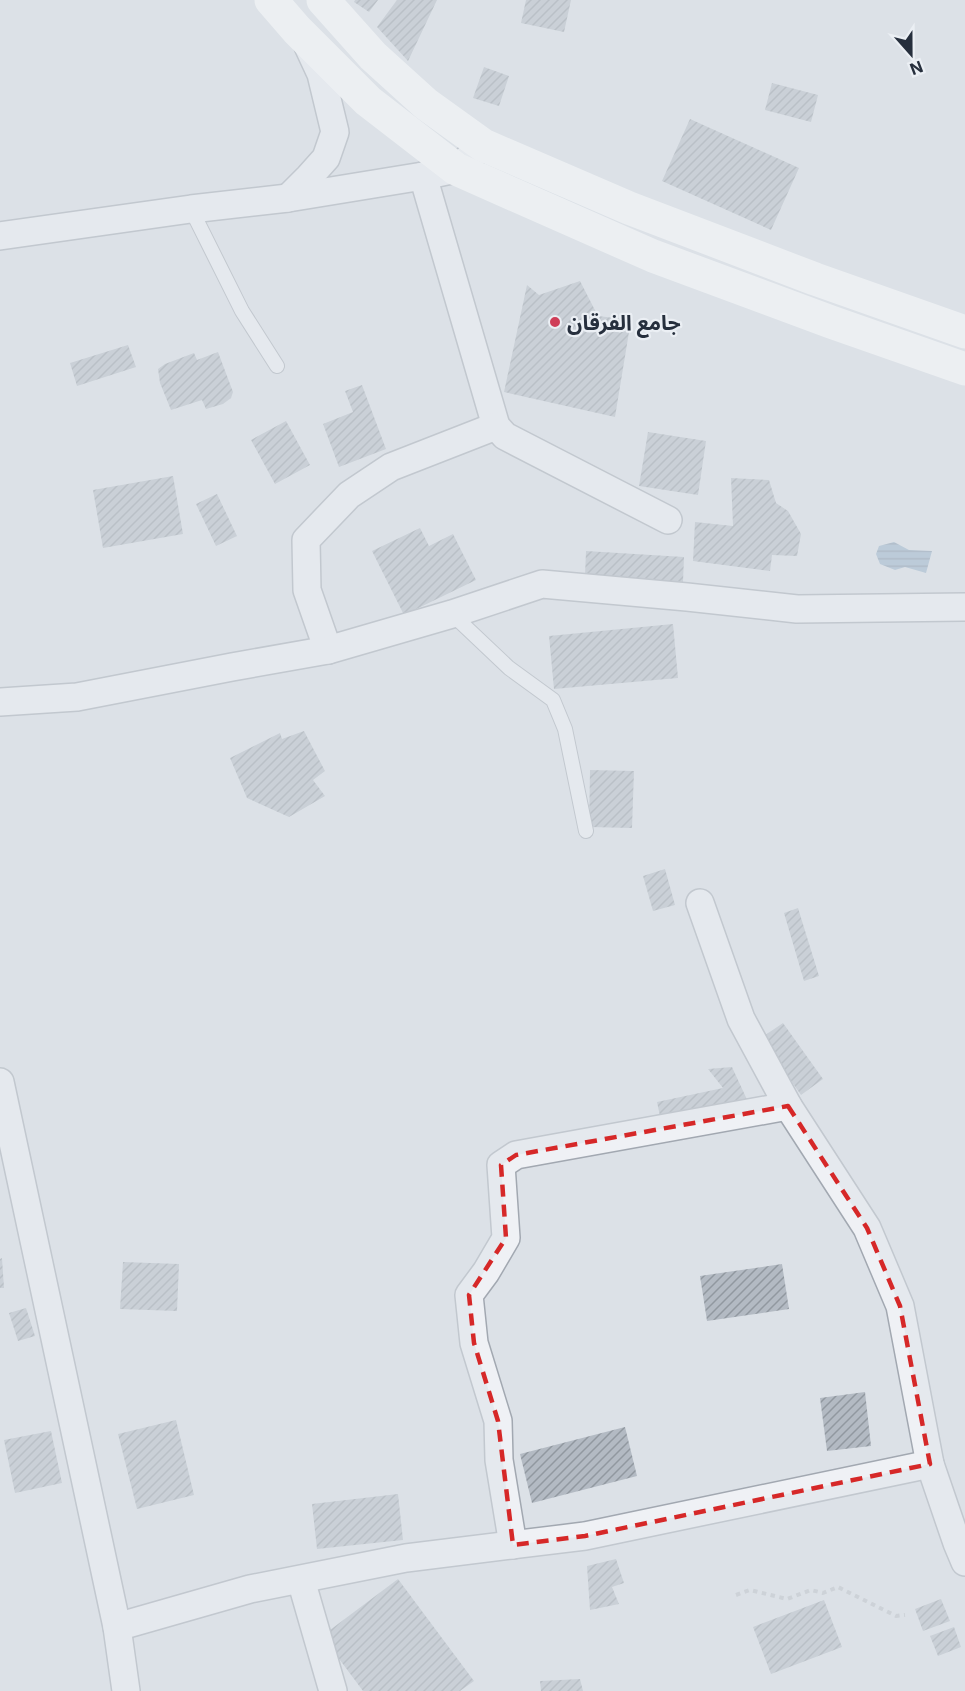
<svg xmlns="http://www.w3.org/2000/svg" width="965" height="1691" viewBox="0 0 965 1691" font-family="Inter,'Noto Sans Arabic',sans-serif">
	<style>
		.water { fill: url(#water-rules) }
		.building { fill: url(#building-hatch) }
		.lines { fill: none; stroke-linecap: round; stroke-linejoin: round }
		.service-casing { stroke: #a2a8b1; stroke-width: 16 }
		.minor-casing { stroke: #a2a8b1; stroke-width: 30 }
		.path { stroke: #bbbfc5; stroke-width: 4; stroke-dasharray: 4.5 4.5; stroke-linecap: butt }
		.service { stroke: #eff1f5; stroke-width: 14 }
		.minor { stroke: #eff1f5; stroke-width: 27 }
		.secondary { stroke: #fff; stroke-width: 33 }
		.marked { fill: none; stroke: #d62828; stroke-width: 4.5; stroke-dasharray: 12 8; stroke-linejoin: round }
		.poi-dot { fill: #cf3e58; stroke: #ebeff4; stroke-width: 2 }
		.labels { text-anchor: middle; dominant-baseline: central; stroke-width: 4.5; stroke-linejoin: round; paint-order: stroke }
		.poi-label { font-size: 21px; font-weight: bold; fill: #262f3d; stroke: #ebeff4; text-anchor: start }
	</style>
	<defs>
		<pattern id="water-rules" width="6" height="5" patternUnits="userSpaceOnUse" patternTransform="scale(1.5)"><rect width="6" height="5" fill="#96b0c8"/><path d="M0 2.5h6" fill="none" stroke="#7a90a4"/></pattern>
		<pattern id="building-hatch" width="6" height="6" patternUnits="userSpaceOnUse" patternTransform="scale(1.5)"><rect width="6" height="6" fill="#b3bac3"/><path d="M-1 1l2-2M0 6l6-6M5 7l2-2" fill="none" stroke="#9198a0"/></pattern>
	</defs>
	<rect width="100%" height="100%" fill="#dce1e7"/>
	<path class="water" d="M894,542l15,8 23,1 -6,22 -21,-6 -10,3 -15,-6 -4,-10 3,-8z"/>
	<g class="building">
		<path d="M355,0h23l-9,12 -15,-10z"/>
		<path d="M397,0h40l-29,61 -31,-34z"/>
		<path d="M526,0h45l-7,32 -43,-9z"/>
		<path d="M484,67l25,9 -10,30 -26,-8z"/>
		<path d="M772,83l46,12 -7,27 -46,-12z"/>
		<path d="M690,119l109,49 -28,62 -109,-49z"/>
		<path d="M580,281l18,35 33,4 -16,97 -111,-25 23,-107 12,10z"/>
		<path d="M128,345l8,22 -59,19 -7,-23z"/>
		<path d="M218,352l15,40 -2,6 -8,6 -17,5 -4,-9 -31,10 -11,-27 -2,-14 7,-5 29,-11 3,7z"/>
		<path d="M362,385l24,64 -47,18 -16,-43 30,-12 -8,-21z"/>
		<path d="M286,421l24,44 -35,19 -24,-44z"/>
		<path d="M648,432l58,9 -8,54 -59,-9z"/>
		<path d="M173,476l10,58 -80,14 -10,-58z"/>
		<path d="M731,478l38,2 7,23 12,8 13,23 -4,22 -25,-1 -2,16 -77,-10 2,-39 38,4z"/>
		<path d="M217,494l20,42 -21,10 -20,-42z"/>
		<path d="M420,528l9,18 24,-12 23,46 -72,35 -32,-64z"/>
		<path d="M586,551l98,6 -1,25 -98,-6z"/>
		<path d="M673,624l5,54 -124,11 -5,-53z"/>
		<path d="M304,731l21,40 -12,9 12,16 -36,21 -42,-19 -17,-40 50,-25 2,6z"/>
		<path d="M590,770l44,1 -2,57 -43,-1z"/>
		<path d="M665,869l10,36 -22,6 -10,-35z"/>
		<path d="M798,908l21,68 -15,5 -20,-68z"/>
		<path d="M783,1023l40,56 -22,16 -40,-57z"/>
		<path d="M732,1067l18,39 -89,15 -4,-19 66,-14 -15,-19z"/>
		<path d="M2,1258l2,30h-4v-29z"/>
		<path d="M123,1262l56,2 -2,47 -57,-2z"/>
		<path d="M782,1264l7,45 -82,12 -7,-45z"/>
		<path d="M26,1308l9,28 -17,5 -9,-28z"/>
		<path d="M865,1392l6,54 -44,5 -7,-53z"/>
		<path d="M176,1420l18,75 -57,14 -19,-75z"/>
		<path d="M625,1427l12,49 -105,27 -12,-49z"/>
		<path d="M51,1431l11,52 -47,10 -11,-53z"/>
		<path d="M398,1494l5,46 -86,9 -5,-45z"/>
		<path d="M616,1559l8,24 -12,4 7,17 -29,6 -3,-44z"/>
		<path d="M398,1579l76,102 -14,10h-97l-41,-55z"/>
		<path d="M941,1599l9,22 -27,10 -8,-22z"/>
		<path d="M824,1600l18,47 -71,27 -18,-47z"/>
		<path d="M954,1627l7,20 -23,9 -8,-20z"/>
		<path d="M580,1679l3,12h-42l-1,-10z"/>
	</g>
	<g class="lines">
		<defs>
			<g id="service">
				<path d="M191,209l51,102 35,55"/>
				<path d="M452,614l57,54 44,32 12,29 21,102"/>
			</g>
			<g id="minor">
				<path d="M423,176l73,250 9,10 163,84"/>
				<path d="M288,198l21,-21 17,-19 9,-26 -14,-58 -13,-28"/>
				<path d="M0,236l191,-27 97,-11 135,-22 33,-7 27,-24"/>
				<path d="M328,650l-21,-60 -1,-50 43,-45 42,-28 105,-41"/>
				<path d="M0,702l77,-5 155,-30 96,-17 124,-36 90,-30 145,13 110,12 168,-2"/>
				<path d="M700,903l41,116 47,87 79,122 33,78 30,158"/>
				<path d="M0,1082l117,545 9,64"/>
				<path d="M513,1545l-14,-85 -1,-39 -24,-78 -5,-48 17,-23 20,-34 -5,-73 15,-10 272,-49"/>
				<path d="M301,1580l32,111"/>
				<path d="M117,1627l133,-38 156,-31 179,-22 345,-72 27,79 8,19"/>
			</g>
		</defs>
		<use href="#service" class="service-casing"/>
		<use href="#minor" class="minor-casing"/>
		<path class="path" d="M736,1595l14,-5 37,9 24,-9 12,3 15,-6 58,29 9,-1"/>
		<use href="#service" class="service"/>
		<use href="#minor" class="minor"/>
		<g class="secondary">
			<path d="M271,0l26,30 71,71 88,68 197,87 178,66 134,47"/>
			<path d="M323,0l50,56 53,48 57,41 146,63 186,71 150,53"/>
		</g>
	</g>
	<path d="M0 0H965V1691H0ZM788,1106l79,122 33,78 30,158 -345,72 -72,9 -15,-124 -24,-78 -5,-48 37,-57 -5,-73 15,-10z" fill="#dce1e7" fill-opacity=".55" fill-rule="evenodd"/>
	<path class="marked" d="M788,1106l79,122 33,78 30,158 -345,72 -72,9 -15,-124 -24,-78 -5,-48 37,-57 -5,-73 15,-10z"/>
	<circle class="poi-dot" cx="555" cy="322" r="6"/>
	<g class="labels">
		<g class="poi-label">
			<text x="567" y="322">جامع الفرقان</text>
		</g>
	</g>
	<g transform="translate(911 54) rotate(159)" stroke="#ebeff4" stroke-width="4.5" paint-order="stroke">
	<path d="M0-4.5L10 22L0 15L-10 22Z" fill="#262f3d"/>
	<text y="-9" font-size="16" font-weight="bold" text-anchor="middle" fill="#262f3d">N</text>
	</g>
</svg>
